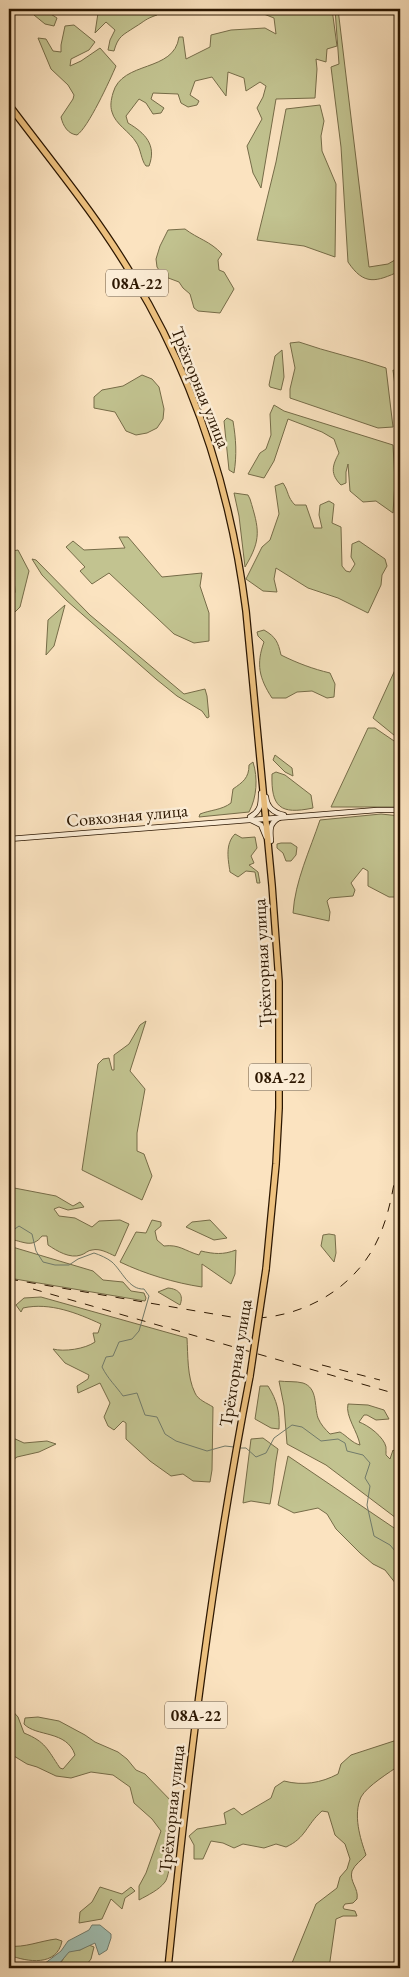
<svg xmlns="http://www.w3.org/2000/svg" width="409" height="1977" viewBox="0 0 409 1977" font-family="'EB Garamond',serif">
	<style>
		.green { fill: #c2c390; stroke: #766c48 }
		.water { fill: #9fbeb2; stroke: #717b6b }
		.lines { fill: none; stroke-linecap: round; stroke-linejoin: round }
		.stream { stroke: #717b6b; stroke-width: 1 }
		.secondary-casing { stroke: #2b1600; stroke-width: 6 }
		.trunk-casing { stroke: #2b1600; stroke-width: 8 }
		.secondary { stroke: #fcedd6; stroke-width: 4.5 }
		.trunk { stroke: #eec280; stroke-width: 5.5 }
		.rail { stroke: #2b1600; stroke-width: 1; stroke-dasharray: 9 9; stroke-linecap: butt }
		.trunk-bridge-casing { stroke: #2b1600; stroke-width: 8; stroke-linecap: butt }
		.trunk-bridge { stroke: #eec280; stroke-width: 5.5 }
		.labels { text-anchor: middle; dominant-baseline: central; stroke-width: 5; stroke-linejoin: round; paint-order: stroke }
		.shield { fill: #fcedd6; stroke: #6a5640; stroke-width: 1 }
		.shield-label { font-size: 16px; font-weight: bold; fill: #2b1600 }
		.street-label { font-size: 18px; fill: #2b1600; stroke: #fcedd6 }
	</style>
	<rect width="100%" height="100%" fill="#fbe3c0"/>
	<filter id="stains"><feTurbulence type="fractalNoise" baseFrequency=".004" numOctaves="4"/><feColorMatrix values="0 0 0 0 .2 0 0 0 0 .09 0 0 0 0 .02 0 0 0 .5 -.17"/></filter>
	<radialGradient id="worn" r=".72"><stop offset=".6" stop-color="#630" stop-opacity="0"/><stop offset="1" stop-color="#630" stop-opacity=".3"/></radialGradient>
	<g class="green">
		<path d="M36,9h7l14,9 -3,8 -9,-2 -11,-9z"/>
		<path d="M92,9h27l8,2 1,-2h24l5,6c-12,4 -12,6 -22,12 -12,8 -17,9 -21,24l-6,-1 2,-10 5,-10 -9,-8 -11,11 3,-20z"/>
		<path d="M251,9h81l5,37 -10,3 -1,13 -10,-3 1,10 -2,29 -39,1 -15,89 -8,-15 -6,-27 15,-27 -5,-11 6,-11 3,-11 -6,-4 -14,9 -2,-13 -16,-6 -2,24 -14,-19 -17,4 -5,14 9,6 -2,4 -9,2 -7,-4 -3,-9 -25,-1 -2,6 13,9 -3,5 -8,1 -7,-11 -7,-4 -13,17 2,7c17,10 29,22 21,43h-3c-5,-6 -5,-17 -10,-24 -6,-10 -21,-18 -24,-30 -2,-6 -1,-12 1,-19 9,-33 61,-20 66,-56h4l3,22 24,-12 1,-12 20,-5 34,-2 11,6 -2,-16z"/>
		<path d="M335,9h3l31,258 19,-3 12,-7v14c-24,11 -36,15 -52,-9l-7,-115 -10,-80 8,-3z"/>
		<path d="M74,25l21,17 -6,8 -18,9 -1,7 11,-5 19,-13 16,18c-6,14 -28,62 -39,69 -9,-1 -14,-9 -16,-18l12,-18 1,-4 -6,-10 -17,-16 -13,-31 8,1 7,12 8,1v-7l4,-19z"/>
		<path d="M320,105l4,16 -3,15 1,15 14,33 -1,73 -31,-11 -47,-6 19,-78 10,-53z"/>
		<path d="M185,229c13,10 25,12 37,25l-4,6 1,10 5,2 10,17 -14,24 -22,-2 -4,-3 -4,-14 -7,-6 -4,-6 -16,-6 -6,-9 -1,-8 4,-13 8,-16z"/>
		<path d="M299,342c28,10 58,16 87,26l7,59 -15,1 -88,-30v-9l5,-21 -5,-25z"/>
		<path d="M282,350l2,27 -3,13 -11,-3 -1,-2 6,-29z"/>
		<path d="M393,370l7,2v53z"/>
		<path d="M142,375l10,4 7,8 5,22 -1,10 -6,9 -10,5 -11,2 -10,-4 -11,-19 -21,-4v-11l8,-7 21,-4z"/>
		<path d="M274,405l10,6 109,34 2,36 -2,32 -17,-12 -13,1 -13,-11 -2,-27 -2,8v11l-5,2c-11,-11 -9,-19 -2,-32l-5,-14 -12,-7 -34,-13 -14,42 -10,17 -16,-4 12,-21 6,-4 5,-14 -1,-21z"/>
		<path d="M227,418l6,3c3,18 4,34 1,52l-5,-3 -5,-49z"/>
		<path d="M283,483c6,9 4,14 12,22h11l8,23h8l-3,-13 1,-10 9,-4 5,3 -2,19 9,4 1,39 4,5 4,1 5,-8 -4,-7 1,-13 7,-3 26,18 2,7 -5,9 -1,10 -13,28 -30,-15 -30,-10 -32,-20 -2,11 3,13 -14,-1 -17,-12 16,-32 8,-7 9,-26 -4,-28z"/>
		<path d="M234,493l14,2 2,4c9,30 12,40 -5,68l-6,-51z"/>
		<path d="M119,537h9l34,40 40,-4 -2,13 9,27v28l-15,2 -20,-9 -65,-61 -17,11 -12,-13 5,-4 -19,-20 7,-6 11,9 41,-2z"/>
		<path d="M18,550l11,21 -9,36 -11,11v-36l1,14 2,3 3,-7 -3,-41z"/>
		<path d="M32,559l4,1 54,55 94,79 21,-5 2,7 2,21 -2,1 -5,-7 -25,-15 -21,-17 -90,-79 -24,-25z"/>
		<path d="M65,605l-11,41 -8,9 2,-35z"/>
		<path d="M264,630c12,7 14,12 17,25 16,8 32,14 49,18l5,11 -1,13 -7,1 -15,-7 -15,1 -11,6h-14c-13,-20 -16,-34 -8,-56l-6,-6 -1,-4z"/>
		<path d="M400,659v81l-27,-22z"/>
		<path d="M368,728h7l25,17v62h-69z"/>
		<path d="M275,755l17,13 1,8 -8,-4 -12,-12z"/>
		<path d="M253,762c5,16 4,35 -4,50l-50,5 1,-3c10,-4 22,-4 31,-11l2,-14c10,-7 16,-11 16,-24z"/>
		<path d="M276,772l9,3 26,20 2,13c-33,7 -42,-1 -41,-34z"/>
		<path d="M381,814l19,2v10l-5,7c6,9 4,17 1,27l4,3v31l-2,3h-9l-21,-11v-15l-5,-3 -12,15 4,7 -2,6 -23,2 -3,3 3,11 -1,9 -36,-8c2,-32 17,-63 27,-93z"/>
		<path d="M235,834l7,4 13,-1 2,11 -6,8 3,7 -5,2 9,7 2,11h-3l-2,-11 -9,-1 -8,6 -8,-5c-2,-13 -5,-28 5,-38z"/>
		<path d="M281,843h10l6,4 -1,8 -5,6h-5l-3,-8 -6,-5v-4z"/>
		<path d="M146,1021l-16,50 15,18 -8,44v18l7,3 8,22 -10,24 -60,-30 16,-106 5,-5 6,-1 3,12h2v-15l15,-11 11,-19z"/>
		<path d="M9,1187l47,9 17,10 7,-4 4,5 -16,3 -9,-3 -5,2 5,7 16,2 17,9 7,-6 21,-1 9,4 -14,32c-7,-3 -15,-8 -23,-6 -4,0 -7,4 -11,5 -11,4 -24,-4 -33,-10l-1,-9h-5c-10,13 -19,5 -33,3z"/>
		<path d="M152,1220l9,2v4l-6,5 2,9 7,6c15,-2 21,5 35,9l2,-4c13,3 22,4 35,-1l-1,24 -4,10 -29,-20v23c-27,-4 -57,-13 -82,-25l16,-30 10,1z"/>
		<path d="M210,1220l17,18 -13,2 -28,-13 6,-5z"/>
		<path d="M329,1234l6,1 1,18 -2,9 -13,-16 2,-11z"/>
		<path d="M9,1246l84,25 10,9 20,2 8,9 13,2 2,5 -1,3 -136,-23z"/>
		<path d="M168,1288c11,1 16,7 12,17l-22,-13z"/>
		<path d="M41,1297l146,41c1,17 0,39 8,55 3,7 12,10 18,14l-1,63 -2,12 -17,-1 -10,-7 -12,2 -21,-15 -24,-22v-16l-3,-2 -9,9 -6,-4 -4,-9 6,-14 -10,-20 -22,10 -1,-7 11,-7 1,-4 -24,-12 -12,-14c11,3 32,0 42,-7l-2,-9h5l3,-9c-24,-11 -51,-22 -78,-16l-2,4 -5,-7 8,-7z"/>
		<path d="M279,1381c7,1 17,0 24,2 15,5 11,23 15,35 3,7 7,11 12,16l10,-2c7,4 12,11 20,13 -2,-13 -15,-29 -12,-41l20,1 16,5 5,9 -13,1 -9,-5h-3l-5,7c9,3 25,15 27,25 0,0 0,7 0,8l4,4 3,-9 7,6v65l-74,-56 -39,-21 -3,-38z"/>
		<path d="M260,1386h8c9,14 12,27 11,43l-8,-1 -16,-9z"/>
		<path d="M11,1437l13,6 23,-2 9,3 -17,8 -22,5 -8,6v-24z"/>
		<path d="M263,1438l15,11c-4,19 -4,36 -8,55l-19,-3 -8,2 8,-64z"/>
		<path d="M288,1456l112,76v57l-15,-19 -12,-6 -13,-11 -24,-24 -9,-15 -9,-6 -24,5 -16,-8z"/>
		<path d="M9,1707l9,10 6,16c22,9 23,16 36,35l3,1 12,-14c-8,-25 -39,-18 -51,-31l1,-6 13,-1 21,4 26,14 10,7 23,10 9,7 9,11 9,4 30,31c1,11 -4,70 -10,77 -6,8 -17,13 -26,18v-14l7,-13 15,-42 -9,-12 -18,-16 -4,-16 -17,-12 -22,-3 -20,6 -15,-2 -19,-9 -10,-3 -18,-11z"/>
		<path d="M400,1739v26c-10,7 -33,21 -39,32 -8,18 -1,41 5,58 -4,5 -11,9 -14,16 -3,11 7,17 5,28l-4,4 -8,1 -2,3 1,2 11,2 2,5h-14l-7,3 -7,49h-39l26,-64 21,-16 3,-11 7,-8 3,-10 -5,-15 -10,-9 -7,-23 -6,-1c-16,14 -16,27 -36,36l-10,-3 -12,4 -21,-4 -9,4 -11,-5 -12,-2 -8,18h-9v-14l-5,-9 8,-7 29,-5 -2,-11 10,-5 8,7 29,-17 4,-11 9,-6c19,5 37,2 54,-7l3,-10 10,-9z"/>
		<path d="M100,1887l22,7 9,-7 4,4 -10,7 -3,11 -11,-10 -9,20 -23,4 1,-11 12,-10z"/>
		<path d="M56,1939l6,2c-5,26 -35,21 -53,14v-9c15,2 31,-5 47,-7z"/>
		<path d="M89,1945l5,2 -3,12 -7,9h-32v-2l8,-2 9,-14h11z"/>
	</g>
	<path class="water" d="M92,1925h8l11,9v4l-4,12 -8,5 -4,-12 -15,7 -11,2 -11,13 -11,3 -3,-4 17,-13 7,-10 21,-11z"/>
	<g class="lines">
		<g class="stream">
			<path d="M9,1233l10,-7 13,8 4,17 7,11 12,3h14l9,-6 16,-6c6,2 13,5 18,9 10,9 17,28 32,27l5,7 -10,35 -7,8 -13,3 -6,14 -7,1 -4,10c6,12 14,19 21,29l14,-3 8,22 12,2 8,17 11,7 31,10 18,-5 9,1"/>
			<path d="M240,1448h6l10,9 10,-4 8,-15 18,-13 10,2 19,14 17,-2 7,4 2,8 16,4 7,8 -5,15 5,8 -3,19 7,31 16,9 10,12"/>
		</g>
		<defs>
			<g id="secondary">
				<path d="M266,797c1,10 8,16 18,18"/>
				<path d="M250,817c11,-6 11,-13 11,-24"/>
				<path d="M251,820l10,5 5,12"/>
				<path d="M9,839l368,-29h23"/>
				<path d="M271,841c-1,-10 -2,-18 8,-23"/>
			</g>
			<g id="trunk">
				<path d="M9,105c42,56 88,111 124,172 62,102 98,215 113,334l26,274 7,97v126l-3,56 -10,105"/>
				<path d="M168,1968c20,-198 44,-396 82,-592"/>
			</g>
		</defs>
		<use href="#secondary" class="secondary-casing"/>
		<use href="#trunk" class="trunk-casing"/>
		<use href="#secondary" class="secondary"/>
		<use href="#trunk" class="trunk"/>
		<g class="rail">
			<path d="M9,1279l228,39c54,4 110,-22 137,-71 17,-31 21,-69 26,-103"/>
			<path d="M33,1289l367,106"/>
			<path d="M322,1365l58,15"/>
		</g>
		<defs>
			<path id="trunk-bridge" d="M250,1376l16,-107"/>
		</defs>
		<use href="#trunk-bridge" class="trunk-bridge-casing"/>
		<use href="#trunk-bridge" class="trunk-bridge"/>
	</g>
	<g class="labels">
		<g class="shield">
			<rect x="106" y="269.5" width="62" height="27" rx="4"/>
			<rect x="249" y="1063.5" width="62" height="27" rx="4"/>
			<rect x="165" y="1701.5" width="62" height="27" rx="4"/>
		</g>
		<g class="shield-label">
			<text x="137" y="283">08А-22</text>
			<text x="280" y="1077">08А-22</text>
			<text x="196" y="1715">08А-22</text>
		</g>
		<g class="street-label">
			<text transform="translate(201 387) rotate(68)">Трёхгорная улица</text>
			<text transform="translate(127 815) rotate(-5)">Совхозная улица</text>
			<text transform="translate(262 963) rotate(-93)">Трёхгорная улица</text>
			<text transform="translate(235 1363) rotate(-81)">Трёхгорная улица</text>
			<text transform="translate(171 1809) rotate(-84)">Трёхгорная улица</text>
		</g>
	</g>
	<rect width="409" height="1977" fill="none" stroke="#fbe3c0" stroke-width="30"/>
	<rect x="10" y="10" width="389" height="1957" fill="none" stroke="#2b1600" stroke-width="2.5"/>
	<rect x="15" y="15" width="379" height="1947" fill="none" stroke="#2b1600"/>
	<rect width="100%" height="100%" filter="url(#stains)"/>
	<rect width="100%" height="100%" fill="url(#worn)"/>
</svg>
